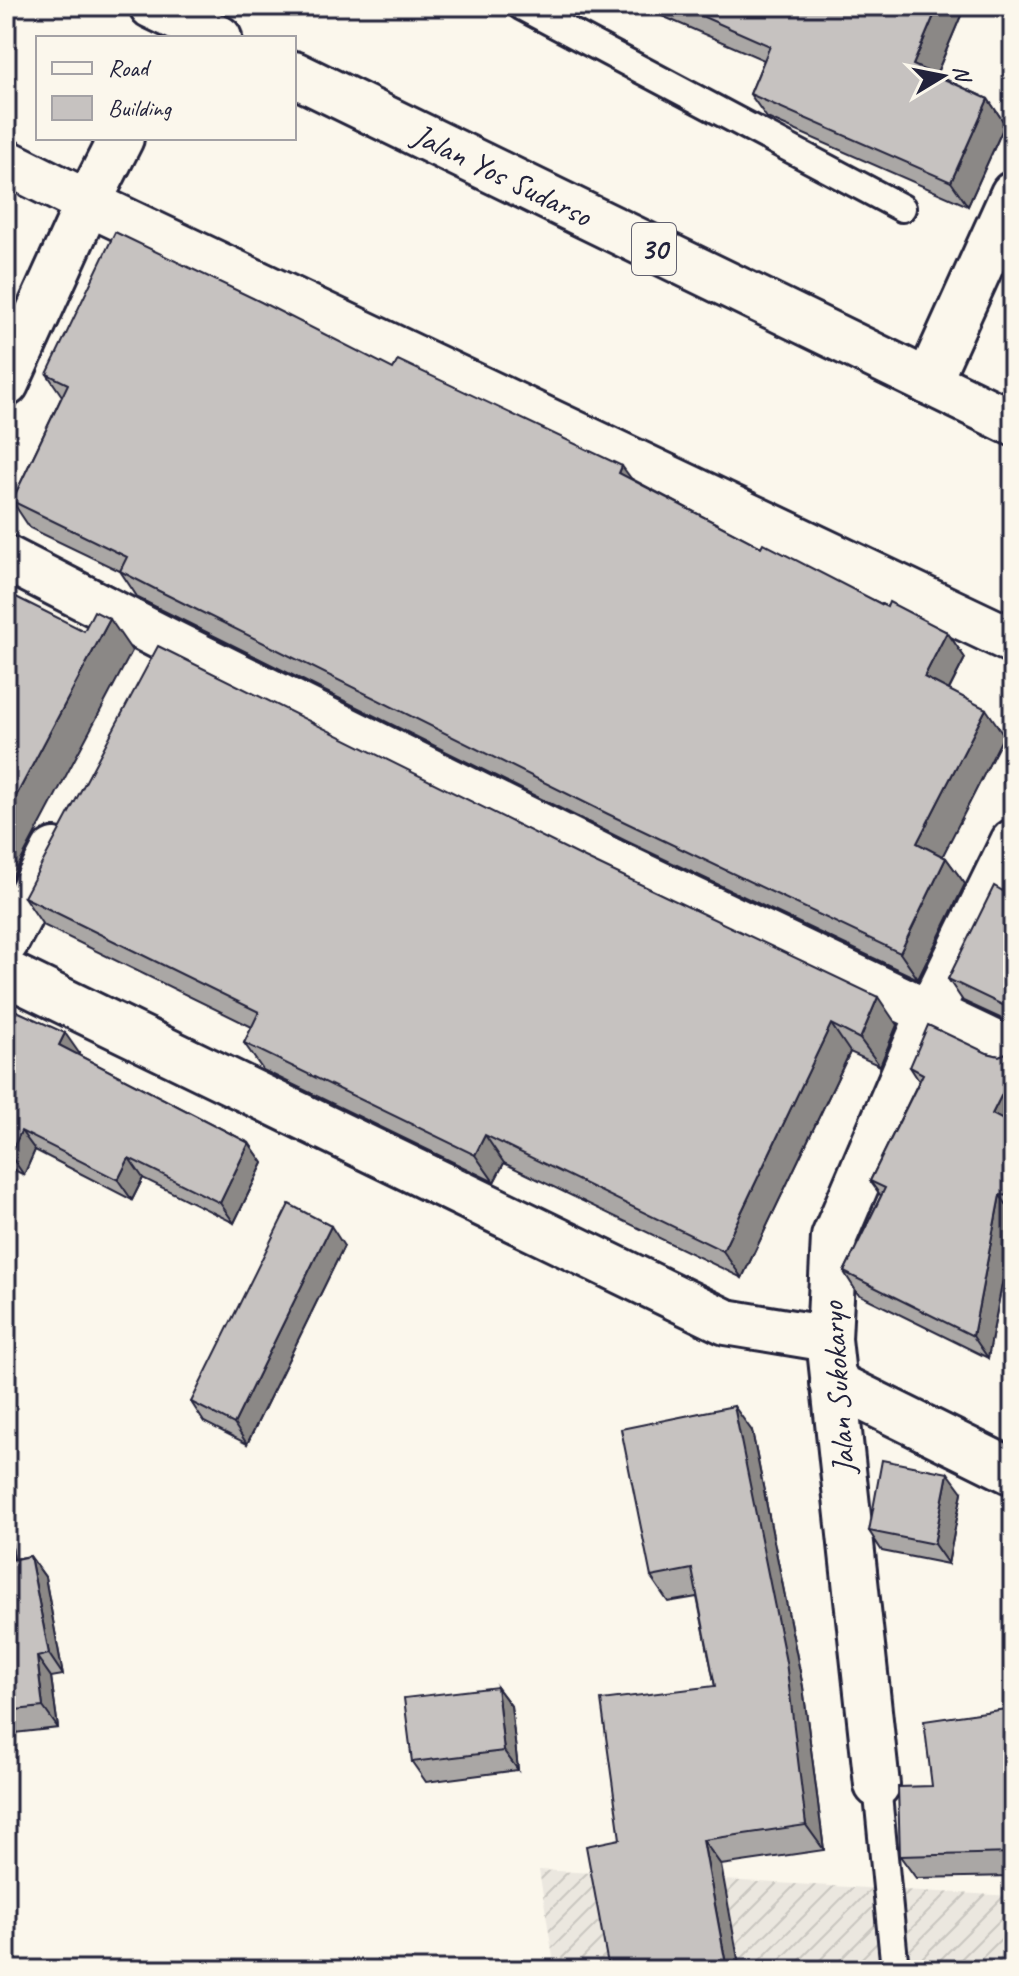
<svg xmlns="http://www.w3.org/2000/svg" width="1019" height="1976" viewBox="0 0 1019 1976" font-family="Caveat,sans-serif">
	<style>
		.industrial { fill: url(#industrial-furrows) }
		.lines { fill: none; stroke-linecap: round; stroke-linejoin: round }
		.lane-casing { stroke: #22223b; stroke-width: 32 }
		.street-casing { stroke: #22223b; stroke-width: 50 }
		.highway-casing { stroke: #22223b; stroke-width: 50 }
		.lane { stroke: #fbf7ec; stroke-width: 26 }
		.street { stroke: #fbf7ec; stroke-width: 44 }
		.highway { stroke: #fbf7ec; stroke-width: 44 }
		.wall { fill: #aaa7a5; stroke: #22223b; stroke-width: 2 }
		.shaded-wall { fill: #8b8886; stroke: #22223b; stroke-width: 2 }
		.building { fill: #c6c2c0; stroke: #22223b; stroke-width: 2 }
		.labels { text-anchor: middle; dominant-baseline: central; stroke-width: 6; stroke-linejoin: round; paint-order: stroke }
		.shield { fill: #fbf7ec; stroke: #636270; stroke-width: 2 }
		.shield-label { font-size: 30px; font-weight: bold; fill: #22223b }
		.street-label { font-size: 32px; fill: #22223b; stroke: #fbf7ec }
	</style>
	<defs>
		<pattern id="industrial-furrows" width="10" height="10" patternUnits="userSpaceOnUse" patternTransform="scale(2)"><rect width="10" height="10" fill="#ebe7df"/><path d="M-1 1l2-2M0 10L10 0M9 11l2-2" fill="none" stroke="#c9c6c0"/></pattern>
	</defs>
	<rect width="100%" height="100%" fill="#fbf7ec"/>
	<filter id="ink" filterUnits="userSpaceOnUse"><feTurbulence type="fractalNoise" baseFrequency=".0125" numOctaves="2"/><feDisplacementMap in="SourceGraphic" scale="16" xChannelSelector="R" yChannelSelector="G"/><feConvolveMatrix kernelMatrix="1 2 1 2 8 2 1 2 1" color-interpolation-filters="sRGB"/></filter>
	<g filter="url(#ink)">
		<path class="industrial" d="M539,1870l474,26v74h-458z"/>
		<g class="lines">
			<defs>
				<g id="lane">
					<path d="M521,6l381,202"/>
					<path d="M877,1785l18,185"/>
				</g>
				<g id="street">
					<path d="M6,162l82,41 925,438"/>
					<path d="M928,382l85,-188"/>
					<path d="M6,384l82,-181 33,-65"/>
					<path d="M6,558l160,82 449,223 398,189"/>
					<path d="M6,942l48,-91"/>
					<path d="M6,973l720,349 103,17"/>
					<path d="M833,1383l178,88"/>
					<path d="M877,1785l-48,-446 5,-102 96,-225 83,-170"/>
				</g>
				<g id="highway">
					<path d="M152,6l67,32"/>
					<path d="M294,74l719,349"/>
				</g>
			</defs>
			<use href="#lane" class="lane-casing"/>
			<use href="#street" class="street-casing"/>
			<use href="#highway" class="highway-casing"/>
			<use href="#lane" class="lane"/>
			<use href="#street" class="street"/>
			<use href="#highway" class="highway"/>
		</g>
		<g class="wall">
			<path d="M639,6h326l-29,69 52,24 17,25 -37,82 -201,-88 -17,-24 14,-34z"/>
			<path d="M393,369l239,110 129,68 126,60 60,25 18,26 -16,32 55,45 -62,121 4,2 19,26 -47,95 -292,-138 -488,-243 -18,-27 -90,-43 -18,-27 50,-105 -15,-22z"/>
			<path d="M1013,871v153l-50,-23 -15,-22 55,-88z"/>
			<path d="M24,897l873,128 -17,41 -30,-14 -108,226 -238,-115 -10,19 -231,-112 -19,-27 8,-16 -209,-102z"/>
			<path d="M6,1013l73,40 -1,2 171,88 14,20 -29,60 -91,-45 -11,22 -97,-50 -11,25 -18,-9z"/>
			<path d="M1013,1051v175l-25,132 -130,-64 -14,-22 37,-76 -11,-15 49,-100 -9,-14 77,-14 12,3z"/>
			<path d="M344,1246l-97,198 -43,-22 -13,-20z"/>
			<path d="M752,1431l51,256 21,163 -103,15 -101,-26 95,-153 -18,-89 -29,5 -17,-25z"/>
			<path d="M962,1492l-14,72 -66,-13 -13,-20z"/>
			<path d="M6,1511l8,48 16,-3 15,21 18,98 -12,2 7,51 -52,6z"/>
			<path d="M497,1687l14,19 7,64 -92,12 -14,-20z"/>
			<path d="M1013,1708v168l-97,2 -16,-22z"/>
		</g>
		<g class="shaded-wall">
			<path d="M938,6h27l-35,83 -17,-24z"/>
			<path d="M988,99l17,25 -37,82 -17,-24z"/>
			<path d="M622,466l19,26 -22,-19z"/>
			<path d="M110,619l22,32 -126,238v-74z"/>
			<path d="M947,632l18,26 -23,45 -18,-26z"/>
			<path d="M986,709l18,26 -68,134 -19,-26z"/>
			<path d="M946,858l19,26 -47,95 -18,-26z"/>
			<path d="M878,997l19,28 -17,41 -20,-27z"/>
			<path d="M831,1024l19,28 -108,226 -19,-27z"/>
			<path d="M65,1033l14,20 -6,12 -14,-20z"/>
			<path d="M1013,1072v52l-6,12 -15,-22z"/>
			<path d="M21,1131l14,19 -11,25 -14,-20z"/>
			<path d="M485,1135l19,28 -10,19 -19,-27z"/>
			<path d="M249,1143l14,20 -29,60 -14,-20z"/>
			<path d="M129,1158l14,20 -11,22 -14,-20z"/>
			<path d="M1000,1195l13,19v12l-25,132 -15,-22z"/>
			<path d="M331,1226l13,20 -97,198 -13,-20z"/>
			<path d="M734,1406l18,25 51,256 21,163 -18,-25z"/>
			<path d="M948,1473l14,19 -14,72 -14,-20z"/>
			<path d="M6,1511l12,71 -12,-18z"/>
			<path d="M30,1556l15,21 18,98 -14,-21z"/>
			<path d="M37,1657l14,20 7,51 -15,-21z"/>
			<path d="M497,1687l14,19 7,64 -14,-19z"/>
			<path d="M703,1840l18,25 19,105h-13z"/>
		</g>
		<g class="building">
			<path d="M679,6h259l-25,59 75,34 -37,83 -201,-88 20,-48z"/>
			<path d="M115,232l146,70 132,67 5,-9 224,106 -3,7 142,74 2,-4 124,64 2,-5 58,30 -23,45 62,32 -69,134 29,15 -46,95 -292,-139 -449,-223 -39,-20 7,-14 -115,-56 56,-117 -21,-10z"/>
			<path d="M6,592l78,39 10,-20 16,8 -104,196z"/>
			<path d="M158,646l427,212 293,139 -18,42 -29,-15 -108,227 -238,-116 -10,20 -231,-112 15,-31 -235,-115z"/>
			<path d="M1013,871v141l-4,-4 -61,-29 46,-93 9,5z"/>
			<path d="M8,1007l57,26 -6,12 190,98 -29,60 -91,-45 -11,22 -97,-49 -11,24 -4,-2v-140z"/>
			<path d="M928,1025l59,28 12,3 14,-6v22l-21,42 21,11v71l-13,-1 -27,141 -129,-64 41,-84 -15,-7 53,-107 -13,-7z"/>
			<path d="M289,1204l42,22 -97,198 -43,-22z"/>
			<path d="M734,1406l52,256 20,163 -103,15 24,130h-118l-23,-124 34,-7 -19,-139 114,-14 -23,-117 -41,8 -30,-148z"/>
			<path d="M882,1460l66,13 -14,71 -65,-13z"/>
			<path d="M30,1556l19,98 -12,3 6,50 -37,4v-150z"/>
			<path d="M497,1687l7,64 -92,11 -8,-64z"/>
			<path d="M1013,1708v145l-113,3 -2,-69 34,-1 -8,-65z"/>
		</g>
	</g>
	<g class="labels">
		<rect class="shield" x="632" y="223" width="44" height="52" rx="6"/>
		<g class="shield-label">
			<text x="654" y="249">30</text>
		</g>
		<g class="street-label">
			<text transform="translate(502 175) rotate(26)">Jalan Yos Sudarso</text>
			<text transform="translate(838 1388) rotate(-94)">Jalan Sukokaryo</text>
		</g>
	</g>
	<rect width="1019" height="1976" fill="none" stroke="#fbf7ec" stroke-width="32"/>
	<rect x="16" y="16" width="987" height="1944" fill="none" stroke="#22223b" stroke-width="3" filter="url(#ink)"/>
	<rect x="36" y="36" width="260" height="104" fill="#fbf7ec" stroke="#a4a2a5" stroke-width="2"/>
	<rect x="52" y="62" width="40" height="12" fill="#fbf7ec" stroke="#a4a2a5" stroke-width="2"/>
	<text x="108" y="76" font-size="24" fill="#22223b">Road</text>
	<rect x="52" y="96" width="40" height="24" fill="#c6c2c0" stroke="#a4a2a5" stroke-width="2"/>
	<text x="108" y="116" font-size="24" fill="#22223b">Building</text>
	<g transform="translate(943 76) rotate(80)" stroke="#fbf7ec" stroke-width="6" paint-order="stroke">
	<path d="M0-6L14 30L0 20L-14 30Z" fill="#22223b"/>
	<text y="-12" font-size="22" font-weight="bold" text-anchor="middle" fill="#22223b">N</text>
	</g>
</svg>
